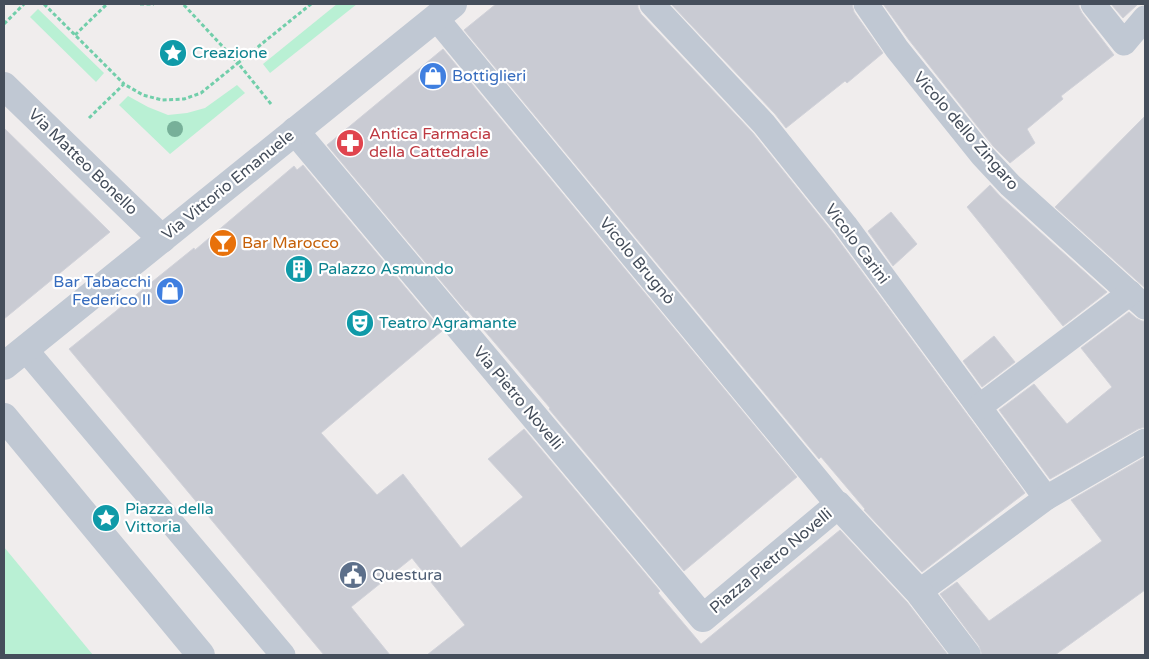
<svg xmlns="http://www.w3.org/2000/svg" width="1149" height="659" viewBox="0 0 1149 659" font-family="'Varela Round',sans-serif">
	<style>
		.green { fill: #b9f0d4 }
		.building { fill: #c9cbd3; stroke: #d1d2d9 }
		.lines { fill: none; stroke-linecap: round; stroke-linejoin: round }
		.path { stroke: #71ceaa; stroke-width: 3; stroke-dasharray: 4 2.5; stroke-linecap: butt }
		.lane { stroke: #c0c8d3; stroke-width: 25 }
		.street { stroke: #c0c8d3; stroke-width: 28 }
		.tree { fill: #77b099 }
		.labels { text-anchor: middle; dominant-baseline: central; stroke-width: 4.5; stroke-linejoin: round; paint-order: stroke }
		.culture-label { font-size: 16px; fill: #0d838f; stroke: #fff; text-anchor: start }
		.shop-label { font-size: 16px; fill: #366cbe; stroke: #fff; text-anchor: start }
		.street-label { font-size: 16px; fill: #454e5b; stroke: #fff }
		.health-label { font-size: 16px; fill: #be3a42; stroke: #fff; text-anchor: start }
		.food-label { font-size: 16px; fill: #c56008; stroke: #fff; text-anchor: start }
		.service-label { font-size: 16px; fill: #4e5e75; stroke: #fff; text-anchor: start }
	</style>
	<rect width="100%" height="100%" fill="#f0eded"/>
	<g class="green">
		<path d="M337,4h20l-87,69 -7,-9z"/>
		<path d="M38,9l66,64 -8,9 -66,-65z"/>
		<path d="M237,85l8,8 -75,61 -51,-49 9,-9 20,11 20,8 19,-2 18,-5z"/>
		<path d="M4,547l89,108h-89z"/>
	</g>
	<g class="building">
		<path d="M496,4h142v4l3,6 112,119 81,101 191,259 -103,79 -58,-62 1,-1 -44,-52 -2,2 -355,-429z"/>
		<path d="M671,4h181l2,8 29,41 -36,30 -2,-2 -59,47 -11,-14z"/>
		<path d="M883,4h196v3l3,6 32,42 -53,41 2,3 -36,30 8,14 -25,20 -17,-17 -84,-106z"/>
		<path d="M1111,4h27l-15,14z"/>
		<path d="M443,49l354,428 -113,94 -135,-162 1,-1 -83,-98 -1,1 -139,-166z"/>
		<path d="M1145,116v172l-90,-81z"/>
		<path d="M4,128l106,104 -106,87z"/>
		<path d="M303,165l139,166 -121,102 56,62 26,-21 58,74 62,-51 -35,-38 36,-30 136,162 -2,2 43,51 139,-114 67,72 41,53h-521l38,-30 -53,-67 -61,49 39,48h-66l-255,-306 125,-101 1,2 99,-84 3,4z"/>
		<path d="M990,185l10,11 107,96 -44,34 -96,-119z"/>
		<path d="M891,212l26,32 -24,22 -25,-35z"/>
		<path d="M1129,312l7,6 6,3h3v106l-7,2 -88,50 -51,-69 35,-26 33,40 45,-37 -31,-39z"/>
		<path d="M994,336l21,26 -33,25 -19,-26z"/>
		<path d="M1145,457v133l-90,65h-73l-3,-9 -39,-52 17,-12 32,39 113,-80 -31,-41z"/>
	</g>
	<g class="lines">
		<g class="path">
			<path d="M44,4l80,80"/>
			<path d="M140,4h14"/>
			<path d="M4,24l20,-20"/>
			<path d="M75,35l32,-31"/>
			<path d="M271,104l-33,-41 73,-59"/>
			<path d="M89,118l35,-34 19,11 19,5 22,-1 17,-6 37,-30 -55,-59"/>
		</g>
		<g class="lane">
			<path d="M652,4l112,120 81,101 201,273"/>
			<path d="M866,4l31,45 85,106 28,30 135,122"/>
			<path d="M1093,4l31,39 21,-25"/>
			<path d="M436,18l402,487"/>
			<path d="M25,349l258,306"/>
			<path d="M979,407l151,-114"/>
			<path d="M919,592l127,-94 99,-57"/>
		</g>
		<g class="street">
			<path d="M4,86l158,153"/>
			<path d="M295,131l408,487 135,-113 81,87 48,63"/>
			<path d="M4,366l449,-362"/>
			<path d="M4,417l197,238"/>
		</g>
	</g>
	<circle class="tree" cx="175" cy="129" r="8"/>
	<defs>
		<symbol id="sight-disc" viewBox="-11 -11 22 22"><circle r="9.5" fill="#0f9aa8" stroke="#fff"/><path d="M0-6L1.8-2.2L6-1.7L2.9 1.2L3.7 5.4L0 3.3L-3.7 5.4L-2.9 1.2L-6-1.7L-1.8-2.2Z" fill="#fff"/></symbol>
		<symbol id="shop-disc" viewBox="-11 -11 22 22"><circle r="9.5" fill="#3f7fe0" stroke="#fff"/><path d="M-5-2.5h2.3a2.7 3.5 0 0 1 5.4 0H5L5.5 6h-11ZM-1.5-2.5h3a1.5 2.3 0 0 0-3 0Z" fill="#fff"/></symbol>
		<symbol id="pharmacy-disc" viewBox="-11 -11 22 22"><circle r="9.5" fill="#e0444e" stroke="#fff"/><path d="M-2-6h4v4h4v4h-4v4h-4v-4h-4v-4h4Z" fill="#fff"/></symbol>
		<symbol id="bar-disc" viewBox="-11 -11 22 22"><circle r="9.5" fill="#e8710a" stroke="#fff"/><path d="M-6-5H6L.8 .8V4.5H3.5V6h-7V4.5H-.8V.8Z" fill="#fff"/></symbol>
		<symbol id="building-disc" viewBox="-11 -11 22 22"><circle r="9.5" fill="#0f9aa8" stroke="#fff"/><path d="M-4-6H4V6H1V3H-1V6H-4ZM-2.5-4.3h1.7v1.8h-1.7ZM.8-4.3h1.7v1.8H.8ZM-2.5-1h1.7V.8h-1.7ZM.8-1h1.7V.8H.8Z" fill="#fff"/></symbol>
		<symbol id="theatre-disc" viewBox="-11 -11 22 22"><circle r="9.5" fill="#0f9aa8" stroke="#fff"/><path d="M-5-5.5Q0-4 5-5.5V0Q5 5 0 6Q-5 5-5 0ZM-3.3-2.5H-1v1.5H-3.3ZM1-2.5H3.3v1.5H1ZM-2.8 1Q0 5.5 2.8 1Z" fill="#fff"/></symbol>
		<symbol id="civic-disc" viewBox="-11 -11 22 22"><circle r="9.5" fill="#5c6f8a" stroke="#fff"/><path d="M-.6-6.5H3V-4.5H.6V-3L4-1V1h2V6H-6V1h2V-1L-.6-3ZM-1.2 2.5V6h2.4V2.5Z" fill="#fff"/></symbol>
	</defs>
	<g fill-rule="evenodd">
		<use href="#sight-disc" x="157" y="37" width="32" height="32"/>
		<use href="#shop-disc" x="417" y="60" width="32" height="32"/>
		<use href="#pharmacy-disc" x="334" y="127" width="32" height="32"/>
		<use href="#bar-disc" x="207" y="227" width="32" height="32"/>
		<use href="#building-disc" x="283" y="253" width="32" height="32"/>
		<use href="#shop-disc" x="154" y="275" width="32" height="32"/>
		<use href="#theatre-disc" x="344" y="307" width="32" height="32"/>
		<use href="#sight-disc" x="90" y="502" width="32" height="32"/>
		<use href="#civic-disc" x="337" y="559" width="32" height="32"/>
	</g>
	<g class="labels">
		<g class="culture-label">
			<text x="192" y="53">Creazione</text>
			<text x="318" y="269">Palazzo Asmundo</text>
			<text x="379" y="323">Teatro Agramante</text>
			<text x="125" y="509">Piazza della<tspan x="125" dy="18">Vittoria</tspan></text>
		</g>
		<g class="shop-label">
			<text x="452" y="76">Bottiglieri</text>
			<text x="151" y="282" text-anchor="end">Bar Tabacchi<tspan x="151" dy="18">Federico II</tspan></text>
		</g>
		<g class="street-label">
			<text transform="translate(966 131) rotate(49)">Vicolo dello Zingaro</text>
			<text transform="translate(83 162) rotate(44)">Via Matteo Bonello</text>
			<text transform="translate(228 185) rotate(-39)">Via Vittorio Emanuele</text>
			<text transform="translate(857 244) rotate(53)">Vicolo Carini</text>
			<text transform="translate(637 261) rotate(50)">Vicolo Brugnò</text>
			<text transform="translate(518 398) rotate(50)">Via Pietro Novelli</text>
			<text transform="translate(771 561) rotate(-40)">Piazza Pietro Novelli</text>
		</g>
		<g class="health-label">
			<text x="369" y="134">Antica Farmacia<tspan x="369" dy="18">della Cattedrale</tspan></text>
		</g>
		<g class="food-label">
			<text x="242" y="243">Bar Marocco</text>
		</g>
		<g class="service-label">
			<text x="372" y="575">Questura</text>
		</g>
	</g>
	<rect width="1149" height="659" fill="none" stroke="#454e5b" stroke-width="10"/>
</svg>
